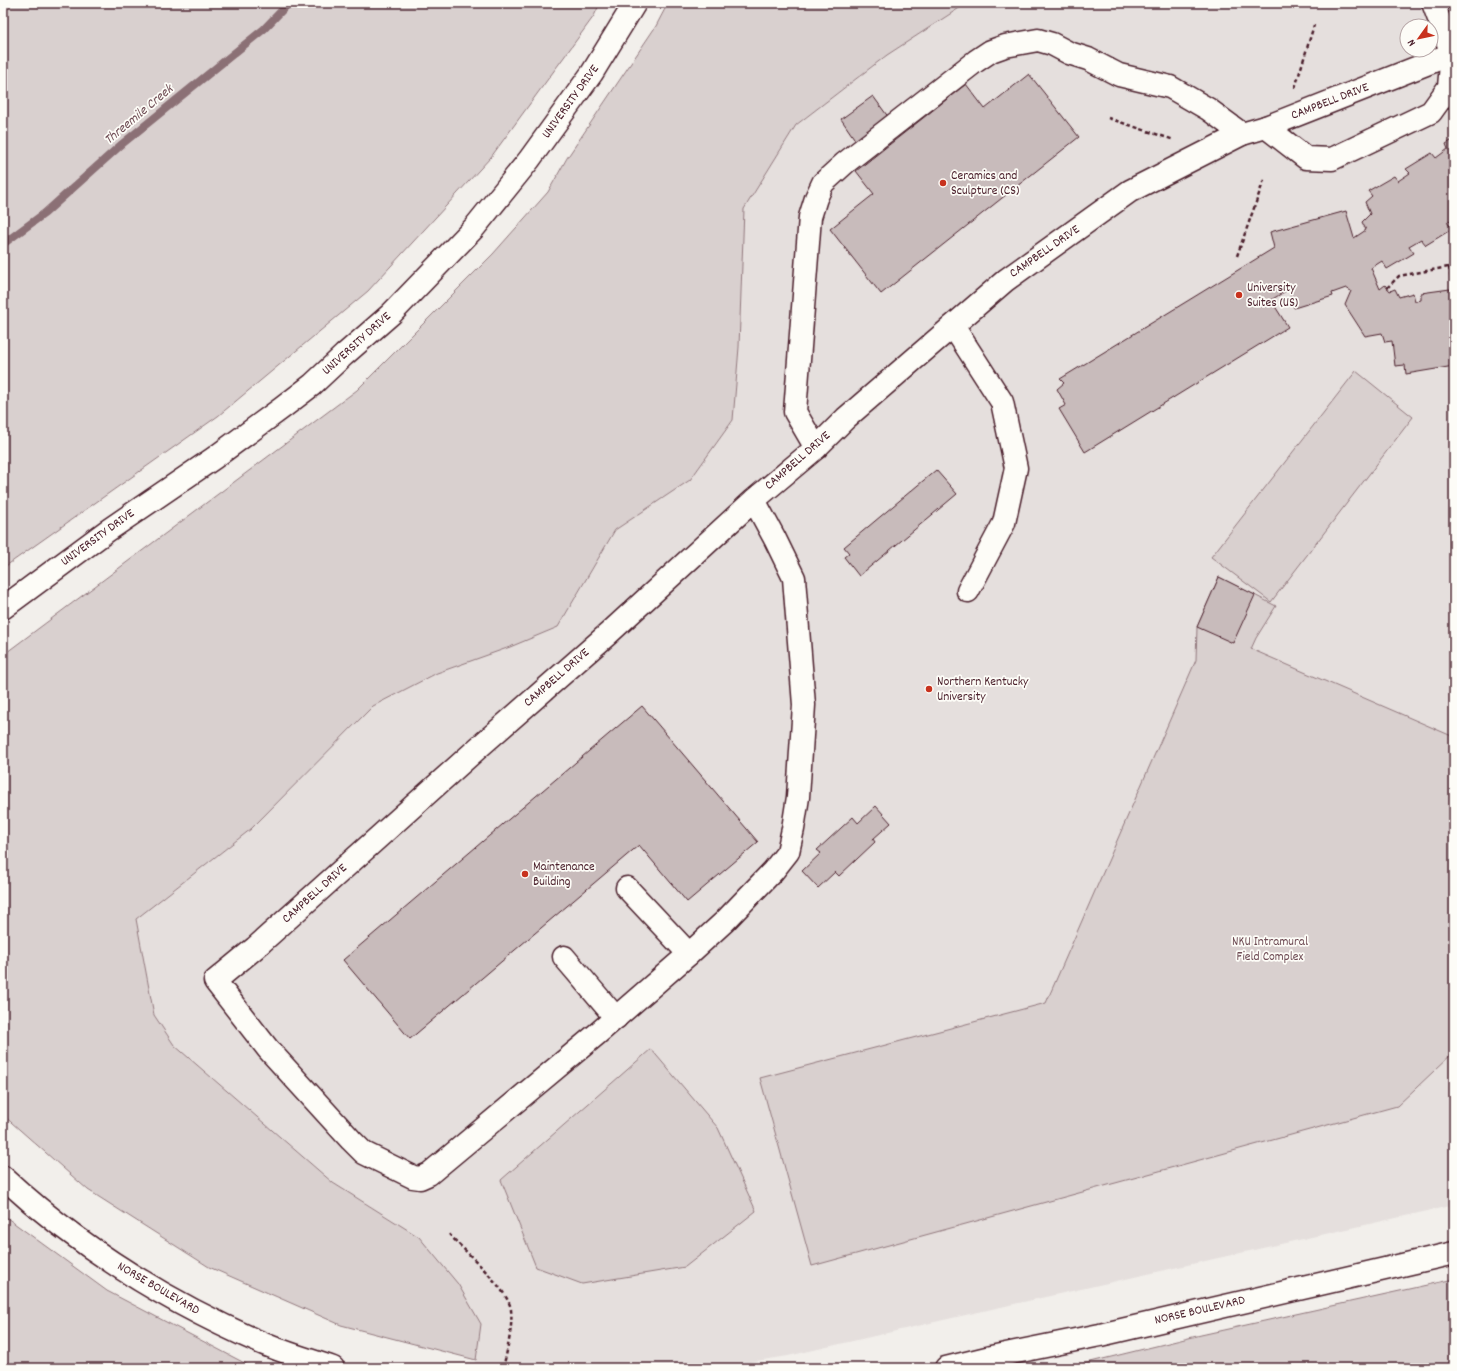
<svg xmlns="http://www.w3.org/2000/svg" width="1457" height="1371" viewBox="0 0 1457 1371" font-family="Dekko,sans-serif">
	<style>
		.built { fill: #e5dfdd; fill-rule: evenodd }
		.green { fill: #d9d0cf; stroke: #92787d }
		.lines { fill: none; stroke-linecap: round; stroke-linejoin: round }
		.stream { stroke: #8b6f75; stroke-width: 8 }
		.building { fill: #c8bbbb; stroke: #4a1f2b }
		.minor-casing { stroke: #4a1f2b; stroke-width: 25 }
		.major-casing { stroke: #4a1f2b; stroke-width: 25 }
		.path { stroke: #4a1f2b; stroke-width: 2.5; stroke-dasharray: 4 3; stroke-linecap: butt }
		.minor { stroke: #fdfcf7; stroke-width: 22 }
		.major { stroke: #fdfcf7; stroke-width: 22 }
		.poi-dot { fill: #c8321e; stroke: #fdfcf7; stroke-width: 1.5 }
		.labels { text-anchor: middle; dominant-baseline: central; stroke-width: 3.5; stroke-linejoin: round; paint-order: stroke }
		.street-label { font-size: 13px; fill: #4a1f2b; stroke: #fdfcf7 }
		.poi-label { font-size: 13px; fill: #4a1f2b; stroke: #fdfcf7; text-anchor: start }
		.park-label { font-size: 13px; fill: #6e4b54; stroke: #fdfcf7 }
		.water-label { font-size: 14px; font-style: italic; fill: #704e56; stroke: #fdfcf7 }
	</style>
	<rect width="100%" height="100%" fill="#f2efeb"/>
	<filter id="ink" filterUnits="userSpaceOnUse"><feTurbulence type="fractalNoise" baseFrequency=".025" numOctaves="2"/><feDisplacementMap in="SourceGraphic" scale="8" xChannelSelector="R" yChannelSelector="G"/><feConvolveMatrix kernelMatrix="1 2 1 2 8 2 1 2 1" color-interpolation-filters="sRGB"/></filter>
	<g filter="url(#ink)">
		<path class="built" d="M967,3h487v1202l-515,116 -151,35 -63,10 -31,2h-221l3,-8 -57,-123 -86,-54 -159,-138 -20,-30 -18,-96 115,-90 122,-123 64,-33 121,-46 57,-97 75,-50 43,-60 6,-73 5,-138 52,-84 91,-70zM1407,26h24v24h-24z"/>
		<g class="green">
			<path d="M3,3h597l-6,13 -103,141 -123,134 -150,125 -215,152z"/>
			<path d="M668,3h299l-80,52 -91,70 -52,84 -5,138 -6,73 -43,60 -75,50 -57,97 -48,20 -73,26 -64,33 -122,123 -115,90 18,96 20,30 159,138 86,54 39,47 23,40 -5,36 -135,-35 -132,-58 -121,-77 -85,-75v-460l354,-265 136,-136 55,-62 19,-34 89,-132z"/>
			<path d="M1356,371l57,46 -142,185 -60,-45z"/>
			<path d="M1219,577l57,29 -20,32 -5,11 203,88v315l-57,54 -585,160 -52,-188 286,-75 150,-343 1,-33z"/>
			<path d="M651,1049l67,79 38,83 -71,56 -103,17 -46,-17 -35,-87z"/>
			<path d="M3,1215l104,76 147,77h-251z"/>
			<path d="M1454,1279v89h-388l135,-33z"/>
		</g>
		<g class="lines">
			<path class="stream" d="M3,244l42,-31 77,-69 142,-115 25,-26"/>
		</g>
		<g class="building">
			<path d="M1029,74l50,63 -198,157 -51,-65 44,-35 -18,-23 110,-87 19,25z"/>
			<path d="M873,96l16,22 -33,23 -15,-22z"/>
			<path d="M1454,139v79l-7,4 5,7 -26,16 -5,-6 -12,7 5,7 -27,16 -5,-8 -11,7 9,21 5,-4 5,6 5,-2 4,8 14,-4 2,8 6,-1v-7l29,-4 2,7h2v70l-48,8 -1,-9 -10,1 -3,-25 -7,1 -3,-9 -17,3 -20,-31 6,-14 -5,-3 -14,5 1,3 -39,12 -5,-19 -18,11 17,27 -203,125 -26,-43 7,-4 -9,-16 7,-6 -4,-4 214,-131 -4,-16 76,-21 8,27 12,-8 -4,-8 8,-8 -5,-12 7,-6 -4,-5 26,-15 4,5 12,-8 -4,-4 26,-16 4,5 12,-9 -2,-5z"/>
			<path d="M936,470l21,24 -98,82 -15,-19 5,-4 -5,-6z"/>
			<path d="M1219,577l36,18 -22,48 -36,-16z"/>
			<path d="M642,706l116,136 -71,60 -48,-57 -229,194 -67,-79z"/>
			<path d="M876,806l15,17 -18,16 2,3 -36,34 -4,-4 -17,16 -16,-17 19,-18 -4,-3 36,-33 5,6z"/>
		</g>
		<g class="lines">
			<defs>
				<g id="minor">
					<path d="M1266,127l40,31 26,1 99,-47 18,-25 3,-33 -19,-51"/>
					<path d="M953,326l49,76 14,66 -12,55 -36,68"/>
					<path d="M816,448l-21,-36 15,-195 6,-19 7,-15 22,-20 131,-102 15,-10 14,-5 33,-6 14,4 17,9 19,6 31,16 51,12 38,22 34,25"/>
					<path d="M754,500l21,39 19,39 10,127 -6,92 -5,32 -5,23 -15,19 -49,51 -35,32 -92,80 -168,140 -9,4 -7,-1 -49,-24 -13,-13 -83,-91 -53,-68 40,-33 223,-200 130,-114 146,-134 62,-52 30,-30 160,-138 124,-89 112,-57 24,-7 188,-74"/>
					<path d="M627,888l62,66"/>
					<path d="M564,957l52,61"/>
					<path d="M3,1177c76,70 166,126 261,167 22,9 46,16 69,24"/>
					<path d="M946,1368l45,-11 109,-22 354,-82"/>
				</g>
				<path id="major" d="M3,608l104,-77 107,-73 68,-50 30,-23 32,-30 47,-41 83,-86 55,-68 63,-87 43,-70"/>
			</defs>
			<use href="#minor" class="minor-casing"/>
			<use href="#major" class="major-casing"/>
			<g class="path">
				<path d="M1295,88l19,-63"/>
				<path d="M1108,118l66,22"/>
				<path d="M1237,256l28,-79"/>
				<path d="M1449,267l5,24"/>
				<path d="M1387,288l12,-12 55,-10"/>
				<path d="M449,1234c14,16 60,55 62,76 2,16 -4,42 -8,58"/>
			</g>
			<use href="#minor" class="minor"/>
			<use href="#major" class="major"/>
		</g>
	</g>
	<g class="poi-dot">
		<circle cx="943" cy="183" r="4"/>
		<circle cx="1239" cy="295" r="4"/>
		<circle cx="929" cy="689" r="4"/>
		<circle cx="525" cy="874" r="4"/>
	</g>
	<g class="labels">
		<g class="street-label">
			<text transform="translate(571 102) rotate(-54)">UNIVERSITY DRIVE</text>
			<text transform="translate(1330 102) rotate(-21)">CAMPBELL DRIVE</text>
			<text transform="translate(1045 252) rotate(-35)">CAMPBELL DRIVE</text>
			<text transform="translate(357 344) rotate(-42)">UNIVERSITY DRIVE</text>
			<text transform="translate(798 461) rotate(-41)">CAMPBELL DRIVE</text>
			<text transform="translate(98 538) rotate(-36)">UNIVERSITY DRIVE</text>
			<text transform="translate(557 678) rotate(-41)">CAMPBELL DRIVE</text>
			<text transform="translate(315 894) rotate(-42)">CAMPBELL DRIVE</text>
			<text transform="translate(158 1289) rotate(30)">NORSE BOULEVARD</text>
			<text transform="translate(1200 1311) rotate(-13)">NORSE BOULEVARD</text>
		</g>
		<g class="poi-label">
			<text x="951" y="176">Ceramics and<tspan x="951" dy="15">Sculpture (CS)</tspan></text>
			<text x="1247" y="288">University<tspan x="1247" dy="15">Suites (US)</tspan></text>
			<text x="937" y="682">Northern Kentucky<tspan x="937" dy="15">University</tspan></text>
			<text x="533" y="867">Maintenance<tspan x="533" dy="15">Building</tspan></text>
		</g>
		<g class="park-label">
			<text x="1270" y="942">NKU Intramural<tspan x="1270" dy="15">Field Complex</tspan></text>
		</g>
		<g class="water-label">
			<text transform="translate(139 115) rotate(-40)">Threemile Creek</text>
		</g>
	</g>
	<rect width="1457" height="1371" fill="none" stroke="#fdfcf7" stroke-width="16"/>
	<rect x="8" y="8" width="1441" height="1355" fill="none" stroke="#4a1f2b" stroke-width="1.5" filter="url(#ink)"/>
	<g transform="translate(1419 38) rotate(237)"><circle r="19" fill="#fdfcf7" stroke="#b5a4a5"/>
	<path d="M0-3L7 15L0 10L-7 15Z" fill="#c8321e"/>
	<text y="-6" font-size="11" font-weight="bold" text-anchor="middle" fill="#4a1f2b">N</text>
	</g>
</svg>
